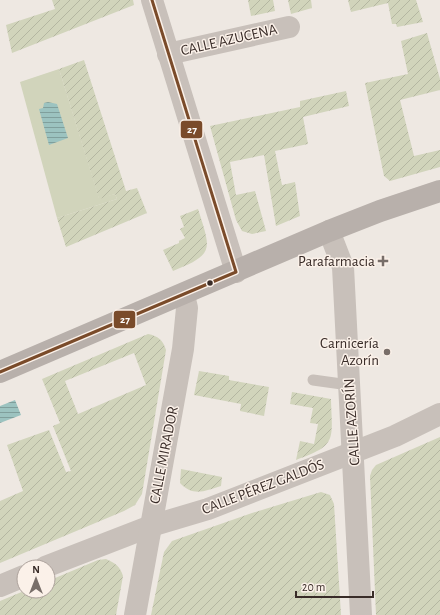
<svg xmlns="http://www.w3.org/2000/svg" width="440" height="615" viewBox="0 0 440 615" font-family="'Alegreya Sans',sans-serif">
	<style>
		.grass { fill: #d1d4bb }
		.garden { fill: url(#garden-furrows); fill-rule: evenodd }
		.water { fill: url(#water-rules) }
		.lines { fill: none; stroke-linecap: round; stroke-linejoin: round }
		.lane { stroke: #c8c0ba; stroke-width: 11 }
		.street { stroke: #c8c0ba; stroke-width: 22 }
		.secondary { stroke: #b8b0ab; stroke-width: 22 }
		.bus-1-casing { stroke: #fbf1e9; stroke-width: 6 }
		.bus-1 { stroke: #7a4b2a; stroke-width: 3 }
		.poi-dot { fill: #786e69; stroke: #fbf1e9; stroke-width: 1.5 }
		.bus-dot { fill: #392c28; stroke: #fbf1e9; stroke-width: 1.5 }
		.labels { text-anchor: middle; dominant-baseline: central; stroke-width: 3; stroke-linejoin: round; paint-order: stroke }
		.street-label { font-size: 15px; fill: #392c28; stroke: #fbf1e9 }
		.poi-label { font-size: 15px; fill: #392c28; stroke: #fbf1e9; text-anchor: end }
		.line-badge { stroke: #fbf1e9; stroke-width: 1.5 }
		.badge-label { font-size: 11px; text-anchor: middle; font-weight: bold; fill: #fff }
	</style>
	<defs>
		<pattern id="garden-furrows" width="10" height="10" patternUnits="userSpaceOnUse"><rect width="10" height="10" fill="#d1d4bb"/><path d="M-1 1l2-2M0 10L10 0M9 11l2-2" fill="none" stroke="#b4b6a1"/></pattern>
		<pattern id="water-rules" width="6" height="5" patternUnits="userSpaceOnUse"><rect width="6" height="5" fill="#9cc3c0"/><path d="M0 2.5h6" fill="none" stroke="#809f9c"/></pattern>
	</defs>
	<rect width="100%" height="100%" fill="#eee8e2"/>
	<path class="grass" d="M59,69l40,129 16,-4 2,5 -60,19 -37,-136z"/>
	<g class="garden">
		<path d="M52,0h81l1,5 -122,48 -6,-28 49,-16z"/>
		<path d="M248,0h25l2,11 -24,5z"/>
		<path d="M288,0h23l1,8 -21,6z"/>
		<path d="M348,0h68l7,22 -26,5 -1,-3h-4l-4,-21 -37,9z"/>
		<path d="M427,33l13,46v11l-40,10 14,56 26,-6v17l-50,14 -6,-5 -19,-93 43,-9 -7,-33z"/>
		<path d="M84,60l42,131 11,-3 10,25 -81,34 -9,-29 60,-19 -2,-5 -16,5 -40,-130z"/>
		<path d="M346,91l3,15 -46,11 5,27 -33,7 7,34 13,-3 5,34 -24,10 -12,-71 -34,7 6,33 19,-4 11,40 -14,3 -10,-3 -6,-11 -26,-94 90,-19v-6z"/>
		<path d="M198,209c13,41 17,45 -25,62l-10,-21 16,-7v-2l6,-3 -5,-9 4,-2 -4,-11z"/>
		<path d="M148,334c10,2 15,6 18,16l-24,144 -7,11 -11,6 -124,52v-62l23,-10 -16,-46 42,-15 17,42 5,-1 -18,-45 7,-3 -18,-44zM134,353l12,32 -68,29 -13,-33z"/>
		<path d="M199,371l30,5v4l40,7 -5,29 -24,-5 1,-7 -47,-9z"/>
		<path d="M292,392l39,7c1,41 7,46 -35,61l4,-19 14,3 4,-20 -8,-1 3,-15 -23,-4z"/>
		<path d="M440,437v178h-64l-6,-139 2,-6 4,-5z"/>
		<path d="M181,469l41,8 -1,9c-16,5 -28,11 -41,-3z"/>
		<path d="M321,492l9,3 4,9 7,111h-190l13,-63 8,-11 80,-28z"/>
		<path d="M106,559c9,4 14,7 17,17l-7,39h-116v-14l24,-10h24v-10l50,-21z"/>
	</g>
	<g class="water">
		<path d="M48,102l9,2 11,34 -19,7 -10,-36 4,-1 1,-5z"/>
		<path d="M15,400l6,15 -21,8v-17z"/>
	</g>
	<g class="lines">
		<path class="lane" d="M313,380l36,5"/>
		<g class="street">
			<path d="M152,0l84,272"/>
			<path d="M168,54l121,-27"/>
			<path d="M329,231l14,36 18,348"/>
			<path d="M45,567l106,-41 57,-17 187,-73 45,-22"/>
			<path d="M0,586l24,-10"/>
			<path d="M135,615l48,-266 4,-41 -3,-13"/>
		</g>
		<path class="secondary" d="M0,372l329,-141 51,-20 60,-20"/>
		<defs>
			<path id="bus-1" d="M0,372l236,-100 -84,-272"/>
		</defs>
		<use href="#bus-1" class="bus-1-casing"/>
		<use href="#bus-1" class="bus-1"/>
	</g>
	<g class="poi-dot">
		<path d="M381 255h4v4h4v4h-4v4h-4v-4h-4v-4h4z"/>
		<circle cx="387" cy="352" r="4"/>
	</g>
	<circle class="bus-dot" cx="210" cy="283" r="3.5"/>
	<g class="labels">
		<g class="street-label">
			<text transform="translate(229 40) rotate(-13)">CALLE AZUCENA</text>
			<text transform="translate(352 422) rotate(-94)">CALLE AZORÍN</text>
			<text transform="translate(164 455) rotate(-79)">CALLE MIRADOR</text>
			<text transform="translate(263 487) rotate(-21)">CALLE PÉREZ GALDÓS</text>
		</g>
		<g class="poi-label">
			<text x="375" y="261">Parafarmacia</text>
			<text x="379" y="343">Carnicería<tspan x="379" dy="17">Azorín</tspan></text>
		</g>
	</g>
	<g class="line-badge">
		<rect x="180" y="120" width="23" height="19" rx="4" fill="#7a4b2a"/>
		<rect x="113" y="310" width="23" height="19" rx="4" fill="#7a4b2a"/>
	</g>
	<g class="badge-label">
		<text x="192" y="133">27</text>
		<text x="125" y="323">27</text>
	</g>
	<g transform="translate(36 579)"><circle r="19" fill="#fbf1e9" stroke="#ada29c"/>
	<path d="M0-3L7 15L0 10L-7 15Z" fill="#786e69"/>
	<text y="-6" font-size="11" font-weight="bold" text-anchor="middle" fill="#392c28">N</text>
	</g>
	<path d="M296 591v6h77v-6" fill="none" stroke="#392c28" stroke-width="2"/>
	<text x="302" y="591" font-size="12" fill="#392c28" stroke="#fbf1e9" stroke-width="3" paint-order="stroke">20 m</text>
</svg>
